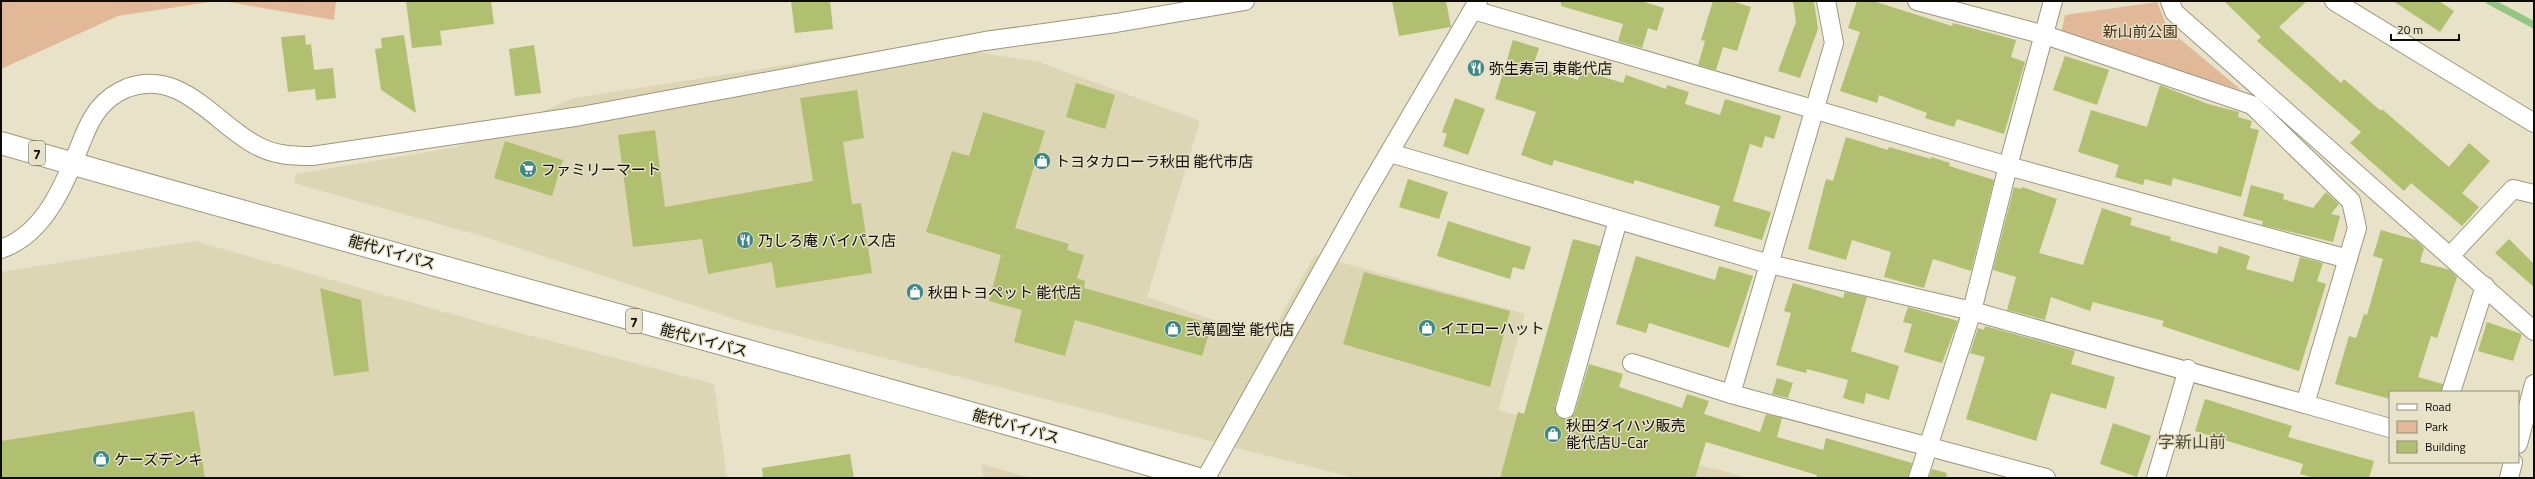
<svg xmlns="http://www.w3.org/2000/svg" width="2535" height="479" viewBox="0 0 2535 479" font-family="'Titillium Web','Noto Sans JP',sans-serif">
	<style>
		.built { fill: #dcd6b4 }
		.green { fill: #e2b998 }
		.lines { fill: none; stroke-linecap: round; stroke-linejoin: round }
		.stream { stroke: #94c582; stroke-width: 7 }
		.building { fill: #b0c070 }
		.minor-casing { stroke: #9c977e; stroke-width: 20 }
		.trunk-casing { stroke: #9c977e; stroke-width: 24 }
		.minor { stroke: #fff; stroke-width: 18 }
		.trunk { stroke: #fff; stroke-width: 22 }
		.labels { text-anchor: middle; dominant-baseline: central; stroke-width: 3; stroke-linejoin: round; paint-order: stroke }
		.shield { fill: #e7e2c8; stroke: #4e4c3f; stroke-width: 1 }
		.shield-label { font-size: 14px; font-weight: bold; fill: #0d0b04 }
		.park-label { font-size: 15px; fill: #492d15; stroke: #e7e2c8 }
		.poi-label { font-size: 15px; fill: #0d0b04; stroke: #e7e2c8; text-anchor: start }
		.street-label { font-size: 15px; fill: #0d0b04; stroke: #e7e2c8 }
		.quarter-label { font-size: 17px; fill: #524d37; stroke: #e7e2c8 }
	</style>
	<rect width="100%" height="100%" fill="#e7e2c8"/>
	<g class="built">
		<path d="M922,44l117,18 161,59 -53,176 121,42 47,-84 210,59 -27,96 250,68h-393l-608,-155 -262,-86 -191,-54 2,-9 161,-27 117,-49z"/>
		<path d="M195,241l306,87 213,56 13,94h-726v-206z"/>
		<path d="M981,464l49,14h-46z"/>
	</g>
	<g class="green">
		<path d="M1,1h215l-98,15 -117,53z"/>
		<path d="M222,1h114l-2,19z"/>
		<path d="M2157,2l11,27 73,61 -180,-56 4,-19z"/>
	</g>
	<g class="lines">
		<path class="stream" d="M2489,1l45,24"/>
	</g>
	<g class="building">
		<path d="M406,1h85l3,23 -54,7 2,14 -30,3z"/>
		<path d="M791,1h39l3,28 -38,4z"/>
		<path d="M1392,1h54l5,26 -52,9z"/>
		<path d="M1561,1h80l23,7 -7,23 -9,-3 -6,20 -24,-7 5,-17 -62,-18z"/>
		<path d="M1713,1h19l19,6 -14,44 -14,-4 -7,23 -18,-5 7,-24 -4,-1z"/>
		<path d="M1793,1h21l4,28 -18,49 -22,-7 18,-49z"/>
		<path d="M1857,1h16l79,25 1,-3 63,17 -5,17 14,5 -21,72 -47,-15 -3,8 -29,-9 2,-5 -48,-18 -2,8 -37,-12 20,-59 -12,-4z"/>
		<path d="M2224,1h83l-28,26 62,56 3,-4 37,32 1,-2 67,58 20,-24 21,18 -28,32 17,14 -17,19 -51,-43 -7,8 -54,-48 11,-11 -104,-91 4,-4z"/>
		<path d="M2393,1h46l15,10 -14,21z"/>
		<path d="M305,35l1,10 5,-1 3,26 19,-2 3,30 -20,2 -1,-11 -27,3 -7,-55z"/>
		<path d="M404,35l12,78 -35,-23 -6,-41 7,-1 -1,-10z"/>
		<path d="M1513,40l26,8 -6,18 45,14 3,-10 42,13 3,-8 40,14 1,-4 22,7 -4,12 35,11 5,-16 56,17 -7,23 -9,-3 -3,12 -12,-4 -17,57 38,11 -9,28 -48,-14 6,-20 -85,-26 -2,4 -79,-24 -2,6 -31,-11 15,-43 -41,-13z"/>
		<path d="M534,45l7,48 -26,3 -6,-47z"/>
		<path d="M2065,56l44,14 -12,35 -44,-15z"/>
		<path d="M1076,83l39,12 -10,34 -39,-12z"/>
		<path d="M2160,85l48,19 31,8 -1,5 14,4 -2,7 9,2 -18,67 -68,-19 -2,8 -26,-7 -2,6 -28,-8 4,-12 -41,-13 13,-42 56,17z"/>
		<path d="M857,90l7,48 -21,4 9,62 9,-1 11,70 -96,15 -4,-26 -64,12 -6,-35 -69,8 -15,-112 37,-5 10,77 148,-26 -13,-83z"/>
		<path d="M1455,98l30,11 -17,46 -25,-9 4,-12 -5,-2z"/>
		<path d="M983,112l62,19 -30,97 54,16 -2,6 17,5 -7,23 8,3 -1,7 128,36 -10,32 -127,-36 -10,36 -51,-14 8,-32 -33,-9 12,-46 -75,-23 26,-81 17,5z"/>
		<path d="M1846,137l42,13 1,-3 42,12v-2l19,6 -1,3 45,14 -23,91 -38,-12 -9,29 -40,-11 7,-25 -39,-12 -6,20 -38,-11 18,-70 7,2z"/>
		<path d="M505,141l58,19 -11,36 -58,-18z"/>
		<path d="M1408,179l40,13 -9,27 -40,-12z"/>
		<path d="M2251,185l33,9 -1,5 30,9 13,-16 13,12 -8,10 9,2 -7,26 -71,-17 1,-4 -20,-5z"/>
		<path d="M2014,187l7,2 1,-2 35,12 -18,54 44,12 19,-57 30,10 -2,7 41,12 -1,3 47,14 2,-8 31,10 -4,13 47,13 7,-25 23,6 -6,18 9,3 -27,87 -137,-45 2,-5 -71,-19 -3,9 -39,-14 -6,23 -38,-10 9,-33 -23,-7z"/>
		<path d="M1448,221l83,26 -7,23 -11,-3 -3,12 -73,-23z"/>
		<path d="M2381,230l35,10 8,8 -4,14 30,8 7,7 -20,61 -6,-2 -13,41 25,7 -2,8h-51v7l-55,-15 14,-48 7,2 8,-24 3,1 16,-56 -10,-3z"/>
		<path d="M1573,239l27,7 -45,160 3,11 10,2 7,-7 14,-48 34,10 -4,13 63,21 5,-14 22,7 -5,13 56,18 6,-18 16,4 -5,19 46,13 3,-12 86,25 -4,15h-92l1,-3 -111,-33 -11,36h-195l18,-66 6,2z"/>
		<path d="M2509,239l25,25v23l-39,-34z"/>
		<path d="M1636,256l79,24 4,-14 34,10 -24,72 -80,-25 -3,10 -30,-9z"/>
		<path d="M1364,272l146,39 -20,76 -147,-43z"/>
		<path d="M1793,283l50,15 2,-6 22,5 -16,54 48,15 -10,34 -23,-7 -2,11 -21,-6 5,-18 -41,-11 -1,4 -30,-8 15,-52 -7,-2z"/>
		<path d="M320,288l41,12 8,71 -35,5z"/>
		<path d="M1908,307l50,14 -16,42 -38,-11 8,-28 -9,-2z"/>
		<path d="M2487,322l35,12 -9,27 -35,-10z"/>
		<path d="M1985,326l90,25 -4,13 44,13 -9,32 -55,-16 -15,48 -70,-22 19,-62 -15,-4 8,-25 6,2z"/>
		<path d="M1777,378l16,5 -5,15 -16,-4z"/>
		<path d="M2205,399l87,27 -4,11 86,24 -5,17h-55l-14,-4 3,-10 -108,-33z"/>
		<path d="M194,411l11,67h-204v-37z"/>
		<path d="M2113,423l38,13 -14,41 -37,-13z"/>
		<path d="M850,454l4,24h-91l-1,-10z"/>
		<path d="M1932,469l15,4 -1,5h-17z"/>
	</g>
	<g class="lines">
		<defs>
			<g id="minor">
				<path d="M1917,1l128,34 207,70 99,96 6,27 -52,176 85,24"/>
				<path d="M2170,1l4,11 360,319"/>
				<path d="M2334,1l200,122"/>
				<path d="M1473,10l535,156 340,93"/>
				<path d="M1390,153l379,111 203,47 333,93"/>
				<path d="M1,249c46,-16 65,-69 82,-111 9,-23 20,-40 44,-50 53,-20 87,34 127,56 18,11 37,12 58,12l269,-40 404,-75 131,-18 129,-22"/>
				<path d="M2450,256l63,-67 21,5"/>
				<path d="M1632,363l99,31 315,84"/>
				<path d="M2451,392l34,-106"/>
				<path d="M1731,394l103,-351 -8,-42"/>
				<path d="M1565,409l53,-189"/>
				<path d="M2518,444l16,-60"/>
				<path d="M1206,478l159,-284 113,-193"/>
				<path d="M1918,478l54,-167 36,-145 45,-165"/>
				<path d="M2156,478l32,-109"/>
				<path d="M2509,478l4,-16"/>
			</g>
			<path id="trunk" d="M1,143c397,115 798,218 1194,335"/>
		</defs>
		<use href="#minor" class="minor-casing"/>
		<use href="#trunk" class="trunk-casing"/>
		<use href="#minor" class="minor"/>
		<use href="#trunk" class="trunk"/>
	</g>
	<defs>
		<symbol id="restaurant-disc" viewBox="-11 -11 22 22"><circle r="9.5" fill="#408888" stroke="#e7e2c8"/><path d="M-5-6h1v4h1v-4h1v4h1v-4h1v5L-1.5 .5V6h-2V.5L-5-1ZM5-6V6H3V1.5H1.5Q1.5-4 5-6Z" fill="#fff"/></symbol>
		<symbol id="shop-disc" viewBox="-11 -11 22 22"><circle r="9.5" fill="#408888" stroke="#e7e2c8"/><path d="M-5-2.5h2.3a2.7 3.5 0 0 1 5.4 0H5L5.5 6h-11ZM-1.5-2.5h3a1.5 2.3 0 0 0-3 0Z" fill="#fff"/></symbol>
		<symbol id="supermarket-disc" viewBox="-11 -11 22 22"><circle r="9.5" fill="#408888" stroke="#e7e2c8"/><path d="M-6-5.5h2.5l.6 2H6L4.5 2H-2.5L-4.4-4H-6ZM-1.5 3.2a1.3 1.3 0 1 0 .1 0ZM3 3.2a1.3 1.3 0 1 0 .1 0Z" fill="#fff"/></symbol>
	</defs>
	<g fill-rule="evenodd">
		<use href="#restaurant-disc" x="1466" y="58" width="20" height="20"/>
		<use href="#shop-disc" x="1032" y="151" width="20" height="20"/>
		<use href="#supermarket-disc" x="518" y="159" width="20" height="20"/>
		<use href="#restaurant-disc" x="735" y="230" width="20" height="20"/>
		<use href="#shop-disc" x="905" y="282" width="20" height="20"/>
		<use href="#shop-disc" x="1417" y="318" width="20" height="20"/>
		<use href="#shop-disc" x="1163" y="319" width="20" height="20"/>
		<use href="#shop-disc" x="1543" y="424" width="20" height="20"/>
		<use href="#shop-disc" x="91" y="449" width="20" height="20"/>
	</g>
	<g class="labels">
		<g class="shield">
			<rect x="29" y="141" width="16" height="24" rx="3"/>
			<rect x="626" y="309" width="16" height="24" rx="3"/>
		</g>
		<g class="shield-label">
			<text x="37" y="153">7</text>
			<text x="634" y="321">7</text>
		</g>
		<g class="park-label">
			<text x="2140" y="31">新山前公園</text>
		</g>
		<g class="poi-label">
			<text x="1489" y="68">弥生寿司 東能代店</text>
			<text x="1055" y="161">トヨタカローラ秋田 能代市店</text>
			<text x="541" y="169">ファミリーマート</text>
			<text x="758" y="240">乃しろ庵 バイパス店</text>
			<text x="928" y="292">秋田トヨペット 能代店</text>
			<text x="1440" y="328">イエローハット</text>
			<text x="1186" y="329">弐萬圓堂 能代店</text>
			<text x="1566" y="425">秋田ダイハツ販売<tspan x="1566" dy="17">能代店U-Car</tspan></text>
			<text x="114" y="459">ケーズデンキ</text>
		</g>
		<g class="street-label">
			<text transform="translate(392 252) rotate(16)">能代バイパス</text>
			<text transform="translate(704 340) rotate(15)">能代バイパス</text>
			<text transform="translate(1016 426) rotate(16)">能代バイパス</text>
		</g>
		<g class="quarter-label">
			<text x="2192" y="442">字新山前</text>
		</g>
	</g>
	<rect width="2535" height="479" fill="none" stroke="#0d0b04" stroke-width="4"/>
	<rect x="2389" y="391" width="130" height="72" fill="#e7e2c8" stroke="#908c7a"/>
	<rect x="2397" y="404" width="20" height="6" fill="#ffffff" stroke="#908c7a"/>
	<text x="2425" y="411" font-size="12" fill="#0d0b04">Road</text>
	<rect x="2397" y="421" width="20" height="12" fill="#e2b998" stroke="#908c7a"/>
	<text x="2425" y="431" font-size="12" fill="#0d0b04">Park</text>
	<rect x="2397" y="441" width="20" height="12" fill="#b0c070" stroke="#908c7a"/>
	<text x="2425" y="451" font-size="12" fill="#0d0b04">Building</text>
	<path d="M2391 34v6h68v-6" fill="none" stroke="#0d0b04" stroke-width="2"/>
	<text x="2397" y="34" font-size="12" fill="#0d0b04" stroke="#e7e2c8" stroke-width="3" paint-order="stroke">20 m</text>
</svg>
